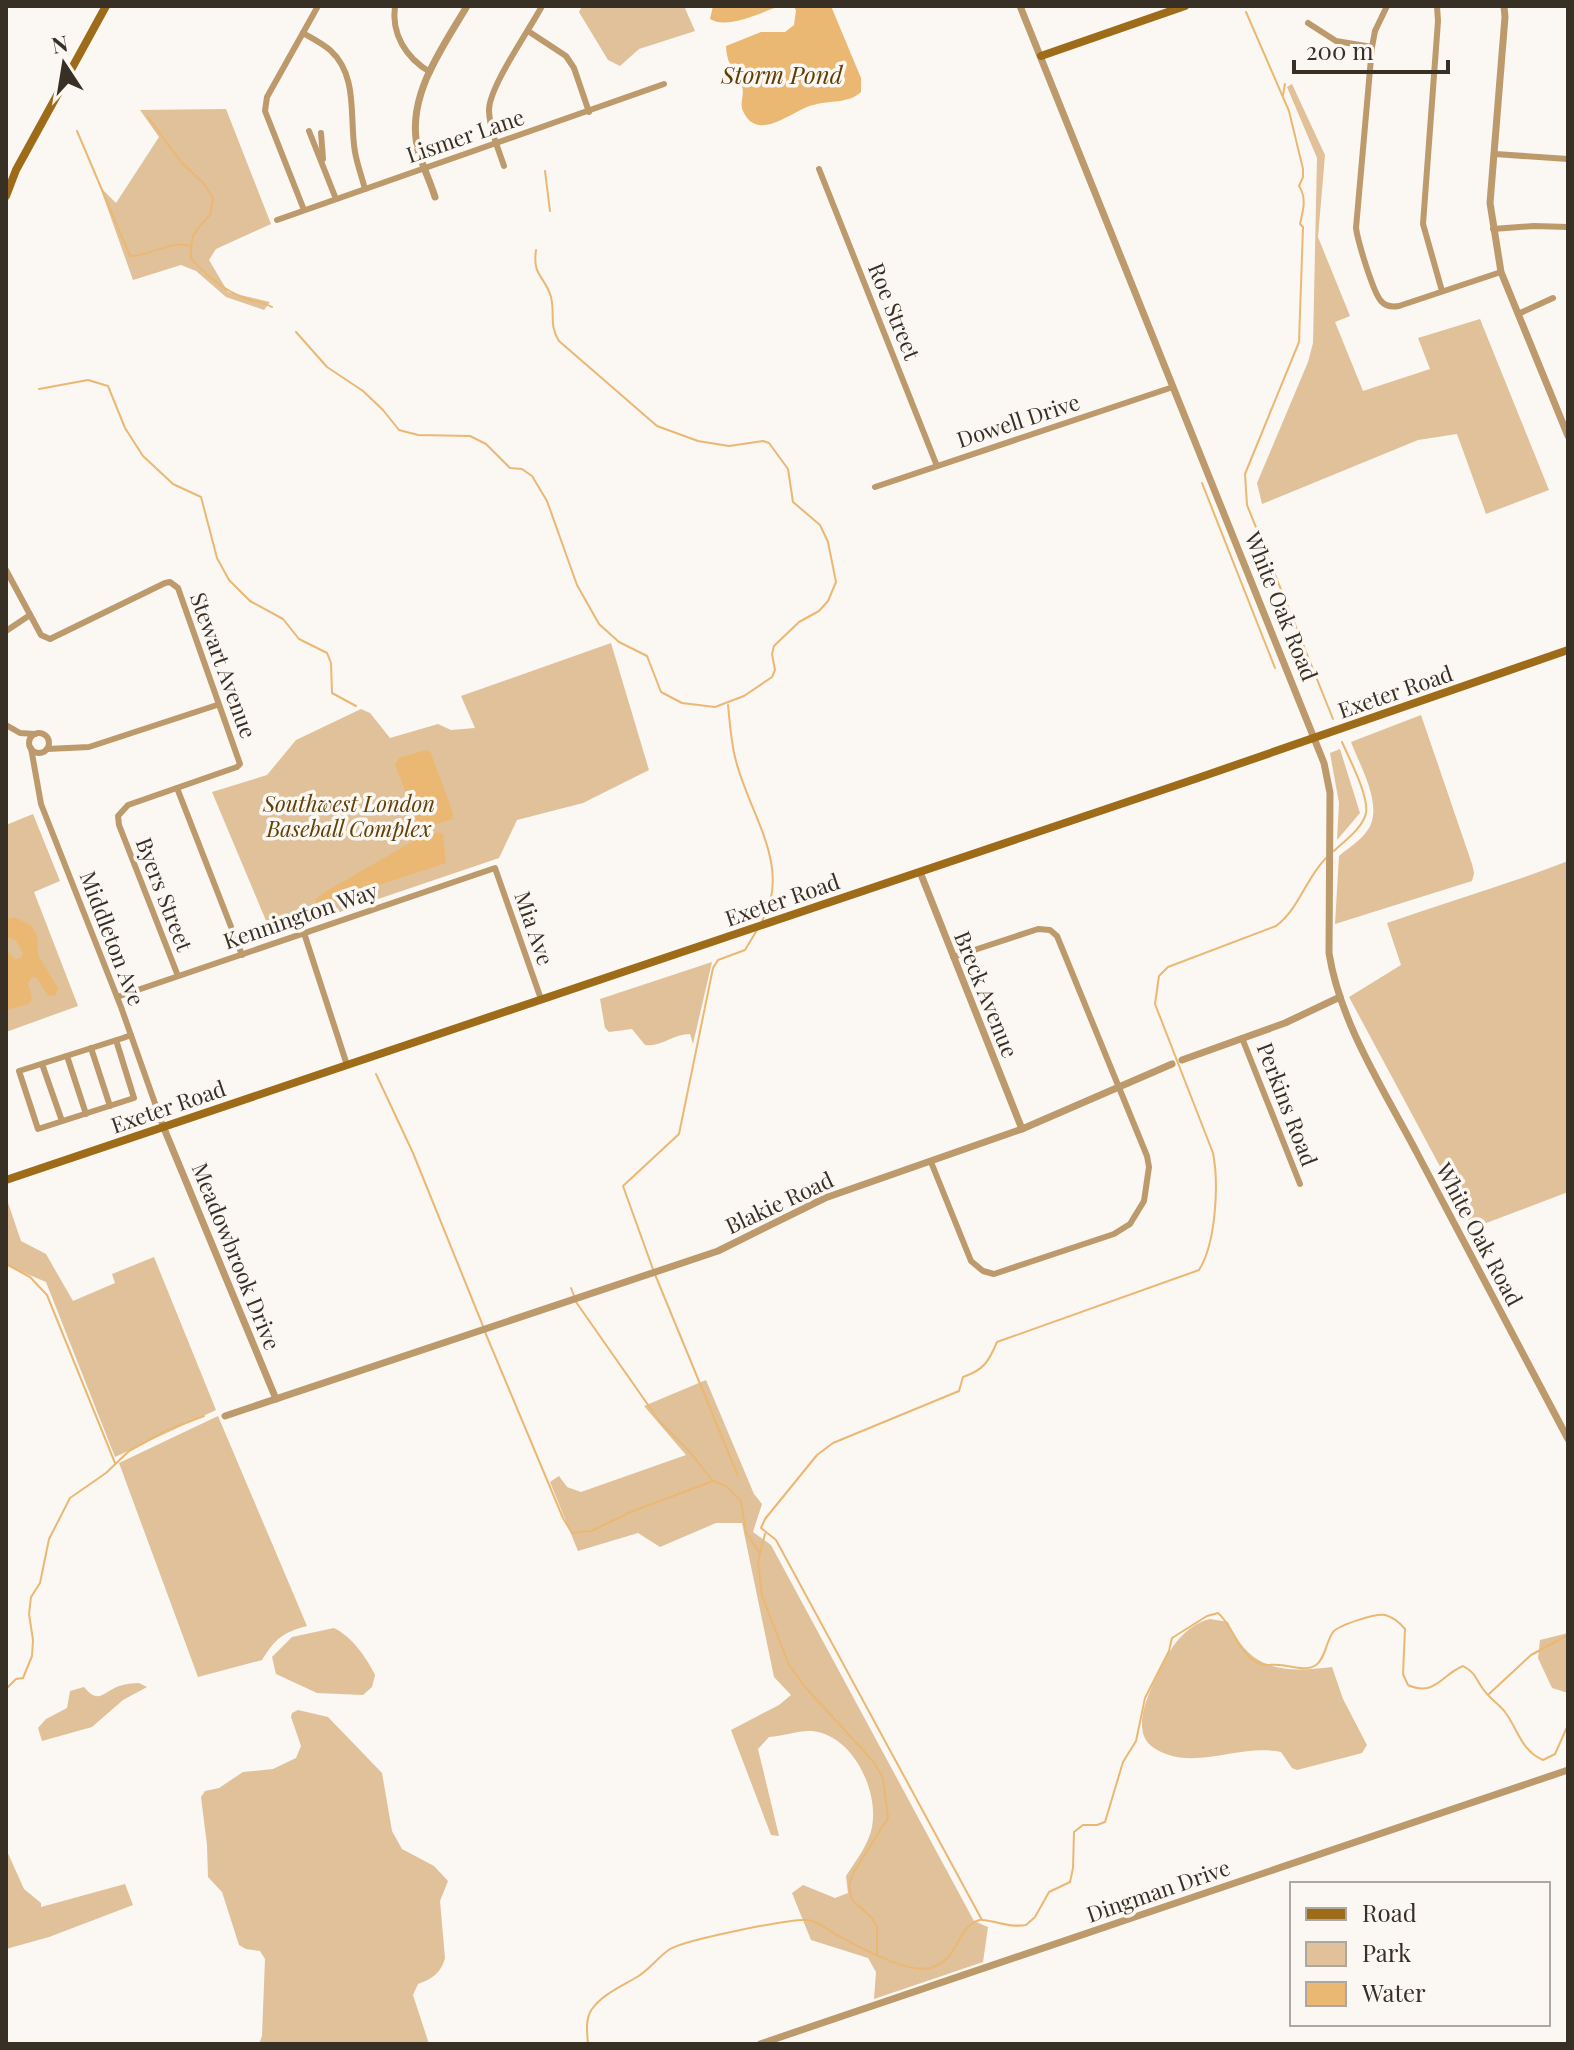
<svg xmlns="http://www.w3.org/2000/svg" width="1574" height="2050" viewBox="0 0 1574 2050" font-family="'Playfair Display',serif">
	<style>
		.green { fill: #e0c199 }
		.water { fill: #ebb873 }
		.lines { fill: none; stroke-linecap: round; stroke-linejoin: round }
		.stream { stroke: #ebb873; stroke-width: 2 }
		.minor { stroke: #bd9a6c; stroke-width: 6 }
		.tertiary { stroke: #bd9a6c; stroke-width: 7 }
		.secondary { stroke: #9e6b19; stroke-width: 8 }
		.labels { text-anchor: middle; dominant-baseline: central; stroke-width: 7; stroke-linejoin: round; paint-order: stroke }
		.street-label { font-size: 22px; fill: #382f25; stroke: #fbf7f2 }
		.park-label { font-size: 22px; font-style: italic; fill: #613f06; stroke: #fbf7f2 }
		.water-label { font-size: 24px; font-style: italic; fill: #5e3c02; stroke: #fbf7f2 }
	</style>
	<rect width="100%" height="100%" fill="#fbf7f2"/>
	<g class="green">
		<path d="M582,6h102l11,25 -56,18 -19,17 -12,-6 -29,-48z"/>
		<path d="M1292,84l33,71 -7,82 32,79 -15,6 28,69 67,-22 -12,-31 62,-19 69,171 -63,24 -29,-80 -39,6 -156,64 -5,-21 51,-121 5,-19 4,-185 -30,-71z"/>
		<path d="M226,109l45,115 -55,25 -7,11 19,32 42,10 -6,8 -38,-13 -30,-26 -15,-6 -48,15 -33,-93 16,16 43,-66 -19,-27z"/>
		<path d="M611,643l38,127 -66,33 -66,17 -18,38 -227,77 -60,-143 55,-17 29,-35 65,-31 9,4 20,25 48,-14 13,6 24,-2 -14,-32z"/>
		<path d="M1421,715l51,149 2,9 -2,8 -137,43 4,-68c8,-7 21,-15 28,-25 18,-23 -7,-65 -16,-89z"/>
		<path d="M1340,749l20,64 -23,27 2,-37 -9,-50z"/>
		<path d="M33,814l27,67 -26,11 44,114 -72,26v-207z"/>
		<path d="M1568,861v331l-95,36 -124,-231 52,-32 -14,-42c60,-21 122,-39 181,-62z"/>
		<path d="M712,962l-19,82 -3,-10c-17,0 -28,13 -45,11l-13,-16 -23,3 -4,-4 -5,-29z"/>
		<path d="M6,1197l15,44 25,13 27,47 42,-18 -3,-9 42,-17 62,153 -101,47 -69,-175 -40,-17z"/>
		<path d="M706,1380l48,114 8,10 -9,28 18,13 203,376 14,6 -5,35 -109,37 2,-27 -8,-14 -57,-18 -19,-47 11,-8 32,13 13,-5 -2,-17c9,-14 23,-32 26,-49 7,-36 -19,-92 -60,-96 -13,-1 -29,5 -43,6l-11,12 21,87 -8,-1 -40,-105 48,-25 12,-10 -17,-18 -32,-154h-26l-56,24 -22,-14 -60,18 -28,-69 9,-6 8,11 14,5 105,-37 -42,-49z"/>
		<path d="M218,1416l89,210c-25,7 -31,12 -45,34l-64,17 -79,-214z"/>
		<path d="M1210,1619l18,3c22,49 54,51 104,45l11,32 24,46 -5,8 -65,17 -5,-2 -11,-16c-43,-9 -89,21 -127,-4 -25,-16 -5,-56 6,-78 10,-22 25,-45 50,-51z"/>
		<path d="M334,1628c18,9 32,29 41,47l-3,12 -9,8 -46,-2 -41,-19 -4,-17 20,-20z"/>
		<path d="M1568,1633v60l-16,-5 -14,-30 2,-18z"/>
		<path d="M139,1683l8,4 -24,13 -31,27 -50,14 -4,-13 8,-9 21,-11 3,-17 14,-4c15,18 19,5 35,-1 6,-2 14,-3 20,-3z"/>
		<path d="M298,1710l30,7 54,56 10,58 10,18 32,17 14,15 -8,20 5,57c-4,15 -13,21 -27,26l-5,11 16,49h-170l3,-8 3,-77 -5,-8 -14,-2 -7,-4 -17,-53 -14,-15 -1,-32 -6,-48 4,-6 14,-3 24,-16 30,-3 23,-11 5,-12 -10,-29 1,-4z"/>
		<path d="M6,1849l18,40 17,14v4l84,-23 8,21 -84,32 -43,12z"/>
	</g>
	<g class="water">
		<path d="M713,6h67c-19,6 -52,24 -70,13z"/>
		<path d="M793,6h38l30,72v14c-13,12 -31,8 -48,13 -21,5 -55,39 -70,6 -4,-8 2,-16 -1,-25 -5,-16 -15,-17 -16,-40l35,-14h24l9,-7 2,-15z"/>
		<path d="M426,750l4,1 23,62 -1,6 -28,10 -5,-2 -24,-62 4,-7z"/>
		<path d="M438,832l5,2 3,29 -129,42 -2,-5 10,-8 90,-52z"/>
		<path d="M14,917l17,8 6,11 1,19 20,33 -2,7 -8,1 -11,-18 -5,-1 -4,6 4,15 -3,6 -23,6v-60l9,9 6,-1 2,-4 -7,-14 -10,-3v-17z"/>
	</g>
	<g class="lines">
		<g class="stream">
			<path d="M1246,12l43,99 14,58v8l-4,9c8,12 4,25 1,38l3,3 -4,115 -54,132 2,31 86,214"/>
			<path d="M1283,95l2,-11"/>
			<path d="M148,117l33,45 23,22 9,14 -3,17c-15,16 -20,19 -19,43 12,15 33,32 51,39 10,5 20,4 30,10"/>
			<path d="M77,131l53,125c19,1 43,-17 60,-10"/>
			<path d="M545,171l5,40"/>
			<path d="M296,332l31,35 36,24 20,19 16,20 19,5 52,1 16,8 24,24 12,1 10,7 15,25 30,84 22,39 20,18 28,14 14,36 21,11 33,4 29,-11 28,-19 3,-7 -3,-16 2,-8 25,-24 20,-11 9,-10 8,-19 -8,-40 -8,-17 -27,-23 -5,-33 -19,-26 -6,-2 -34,5 -31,-5 -41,-15 -98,-85c-10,-15 -4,-28 -8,-44 -6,-21 -19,-21 -15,-47"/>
			<path d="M39,389l49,-9 20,6 17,42 18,28 30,28 28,13 16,61 12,22 21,21 33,18 16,20 28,14 4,10 1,30 24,13"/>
			<path d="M1202,483l73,185"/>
			<path d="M1304,670l9,1"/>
			<path d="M728,705c2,19 3,38 8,56 13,52 57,107 26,160"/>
			<path d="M1334,851c10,-10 29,-23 32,-38 3,-17 -17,-55 -24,-71"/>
			<path d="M1326,858c-20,20 -27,51 -50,68l-108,41 -9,9 -4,28 58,149c6,31 3,90 -14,117l-202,72c-8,19 -13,28 -34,35l-4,14 -126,52 -16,12 -52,64 -4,9 15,12 206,380c16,1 27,8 44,5l9,-8 14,-25 21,-10 3,-14 1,-36 9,-7h14l8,-3 18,-60 13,-21 9,-43 24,-47 3,-13 35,-22 11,-3c15,12 21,44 43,51 5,2 13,0 19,1 12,1 25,7 36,0 9,-6 10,-23 17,-33 6,-7 43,-19 52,-17 8,2 15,8 20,14l-2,45 5,11c27,12 33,-10 55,-19 14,8 11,11 20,23 6,9 16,15 22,23 13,17 16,39 38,48l12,-6 13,-29"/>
			<path d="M376,1074l37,79 70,173"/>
			<path d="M6,1264l24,13 17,18 68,168"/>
			<path d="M571,1288l3,8"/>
			<path d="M576,1302l84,120 29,29 24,30 13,5 15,15 5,32 13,19"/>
			<path d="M485,1332l78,186 9,15 19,-2 42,-20 80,-30"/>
			<path d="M738,1476l-84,-204 -31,-86 56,-52 34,-166 5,-8 27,-10 12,-20"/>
			<path d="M765,1534l-7,27 4,35 27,69 17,23 67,73 10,17 5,40 -34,54 -5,13 3,15 20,18 5,9v28"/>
			<path d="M6,1689l10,-10 7,-1 9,-22 1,-16 -4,-26 2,-17 9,-14 9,-44 21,-41 36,-25 23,-22 38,-21 37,-14"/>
			<path d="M1489,1694l42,-39 37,-20"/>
			<path d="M588,2044c-1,-12 -3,-25 4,-35 11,-15 30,-23 45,-32 12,-7 21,-20 33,-28 15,-9 118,-30 136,-29 11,0 23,11 33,16 20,11 69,38 91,32 30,-8 27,-43 50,-48"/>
		</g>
		<g class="minor">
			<path d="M395,6c-4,28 11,52 35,66"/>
			<path d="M1387,6l-12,25 -3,16 -16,181c2,14 17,64 25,73 5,6 12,6 18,5l102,-34"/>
			<path d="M1437,6l1,15 -15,203 19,67"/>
			<path d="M1308,23l28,18 36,6"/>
			<path d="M528,31l38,25 8,12 15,44"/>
			<path d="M303,33c9,5 19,10 27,17 29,26 19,69 25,102 2,12 7,25 10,37"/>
			<path d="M309,131l27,68"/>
			<path d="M321,133l2,26"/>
			<path d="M1495,154l73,5"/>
			<path d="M504,166c-6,-18 -14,-36 -15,-55 -1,-23 41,-82 53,-105"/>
			<path d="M819,169l118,297"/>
			<path d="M304,210l-39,-99 2,-14 51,-91"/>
			<path d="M277,220l387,-136"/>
			<path d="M1493,229l41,-3 34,1"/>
			<path d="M1518,314l35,-16"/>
			<path d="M875,487l298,-100"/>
			<path d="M6,570l35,65 9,4 115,-56 5,-1 8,6 62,176 -3,3 -109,38 -10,11 1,9 59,151"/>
			<path d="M6,631l24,-16"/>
			<path d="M6,725l14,8 15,1"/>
			<circle cx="39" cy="743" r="10"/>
			<path d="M31,748l10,56 80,203 42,119"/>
			<path d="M47,749l42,-2 128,-42"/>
			<path d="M177,788l65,167"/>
			<path d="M304,933l43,132"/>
			<path d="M117,997l378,-129 46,131"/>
			<path d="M1242,1038l58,146"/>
			<path d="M116,1040l18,58 -96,31 -19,-58 104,-33 8,-3"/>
			<path d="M91,1048l19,58"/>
			<path d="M67,1056l19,58"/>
			<path d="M42,1064l20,57"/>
			<path d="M931,1162l40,99 12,10 11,3 120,-40 16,-10 14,-23 5,-34 -2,-11 -90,-220 -7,-6 -12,-1 -85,28"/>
		</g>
		<g class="tertiary">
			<path d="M1020,6l304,757 6,30 -1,160c11,70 55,137 88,200 50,95 101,190 151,286"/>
			<path d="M1504,6l1,11 -15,186 11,69 67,164"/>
			<path d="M435,197c-5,-16 -13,-32 -17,-47 -13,-53 24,-101 49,-144"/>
			<path d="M920,872l102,257"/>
			<path d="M1182,1060l103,-37 55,-26"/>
			<path d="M163,1126l113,273"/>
			<path d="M225,1416l493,-165 107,-53 197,-69 150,-65"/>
			<path d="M760,2044l808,-274"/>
		</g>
		<g class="secondary">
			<path d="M1041,56l144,-50"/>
			<path d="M6,196l10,-26 90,-164"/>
			<path d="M6,1180l1192,-402 370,-128"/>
		</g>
	</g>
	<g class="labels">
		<g class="street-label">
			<text transform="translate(465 135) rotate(-19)">Lismer Lane</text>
			<text transform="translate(895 311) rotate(68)">Roe Street</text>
			<text transform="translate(1018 420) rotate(-18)">Dowell Drive</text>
			<text transform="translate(1282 606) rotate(68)">White Oak Road</text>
			<text transform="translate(224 665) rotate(70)">Stewart Avenue</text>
			<text transform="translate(1395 691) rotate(-19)">Exeter Road</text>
			<text transform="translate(165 894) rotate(69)">Byers Street</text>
			<text transform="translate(782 899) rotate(-19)">Exeter Road</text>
			<text transform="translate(300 915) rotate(-19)">Kennington Way</text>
			<text transform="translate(535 928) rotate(71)">Mia Ave</text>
			<text transform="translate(113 938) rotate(69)">Middleton Ave</text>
			<text transform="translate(987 994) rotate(68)">Breck Avenue</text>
			<text transform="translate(1288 1104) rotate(69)">Perkins Road</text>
			<text transform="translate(168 1106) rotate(-19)">Exeter Road</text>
			<text transform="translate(779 1202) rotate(-25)">Blakie Road</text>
			<text transform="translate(1480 1234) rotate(62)">White Oak Road</text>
			<text transform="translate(237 1256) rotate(68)">Meadowbrook Drive</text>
			<text transform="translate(1158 1890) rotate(-19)">Dingman Drive</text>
		</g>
		<g class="park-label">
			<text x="349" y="803">Southwest London<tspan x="349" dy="25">Baseball Complex</tspan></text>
		</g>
		<g class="water-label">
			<text x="782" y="74">Storm Pond</text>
		</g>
	</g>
	<rect width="1574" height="2050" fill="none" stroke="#382f25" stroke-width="16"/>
	<rect x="1290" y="1882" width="260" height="144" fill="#fbf7f2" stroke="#ada7a0" stroke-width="2"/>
	<rect x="1306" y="1908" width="40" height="12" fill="#9e6b19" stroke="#ada7a0" stroke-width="2"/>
	<text x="1362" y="1922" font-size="24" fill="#382f25">Road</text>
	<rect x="1306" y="1942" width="40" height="24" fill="#e0c199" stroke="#ada7a0" stroke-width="2"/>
	<text x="1362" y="1962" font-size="24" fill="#382f25">Park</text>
	<rect x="1306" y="1982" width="40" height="24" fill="#ebb873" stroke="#ada7a0" stroke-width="2"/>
	<text x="1362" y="2002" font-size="24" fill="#382f25">Water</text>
	<g transform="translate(64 64) rotate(348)" stroke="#fbf7f2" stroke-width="6" paint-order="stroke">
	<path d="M0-6L14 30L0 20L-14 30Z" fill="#382f25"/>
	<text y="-12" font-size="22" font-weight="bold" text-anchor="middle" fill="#382f25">N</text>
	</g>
	<path d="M1294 60v12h154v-12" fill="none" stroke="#382f25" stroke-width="4"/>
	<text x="1306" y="60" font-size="24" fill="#382f25" stroke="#fbf7f2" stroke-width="6" paint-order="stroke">200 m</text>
</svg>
